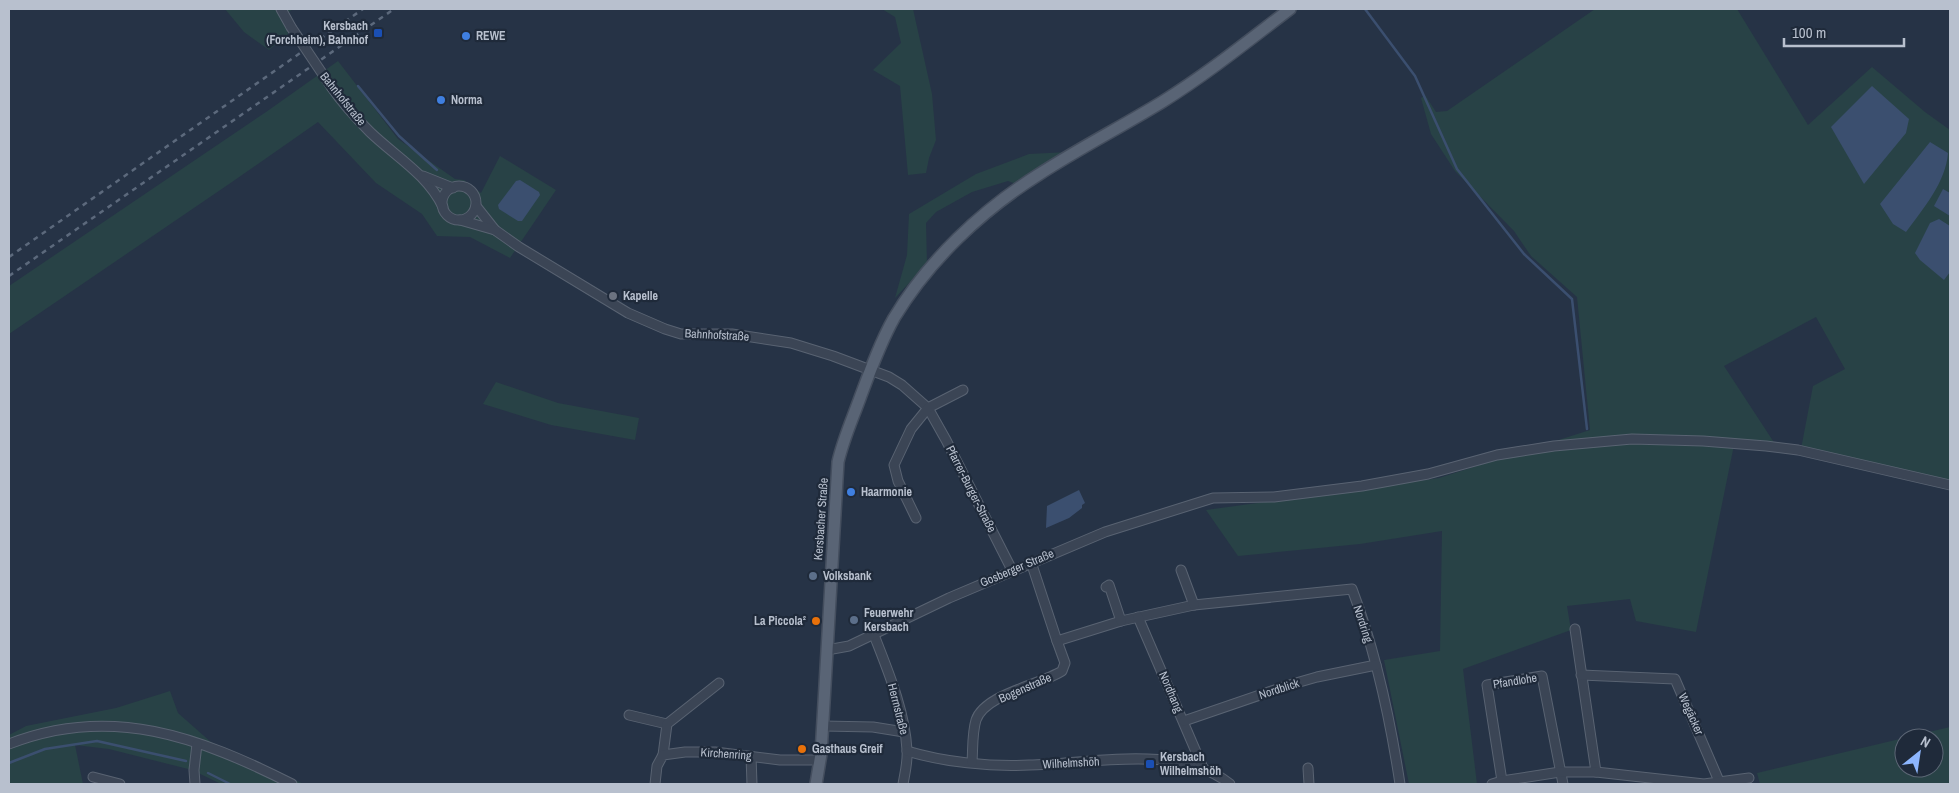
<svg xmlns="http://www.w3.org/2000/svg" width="1959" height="793" viewBox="0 0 1959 793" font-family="'Archivo Narrow',sans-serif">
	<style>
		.green { fill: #284246; fill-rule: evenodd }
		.water { fill: #3b4f6f }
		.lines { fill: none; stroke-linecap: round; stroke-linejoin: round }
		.stream { stroke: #3b4f6f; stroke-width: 2.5 }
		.minor-casing { stroke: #596372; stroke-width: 11 }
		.major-casing { stroke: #444e5e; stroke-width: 14 }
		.minor { stroke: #3b4555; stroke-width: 9 }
		.major { stroke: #596475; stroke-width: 11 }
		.rail { stroke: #5c697c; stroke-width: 2.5; stroke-dasharray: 5 5; stroke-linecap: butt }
		.minor-bridge-casing { stroke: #596372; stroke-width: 11; stroke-linecap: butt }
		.minor-bridge { stroke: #3b4555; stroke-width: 9 }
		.transit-dot { fill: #1a4fb4; stroke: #1f2a3a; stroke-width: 2 }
		.shop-dot { fill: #3f7fe0; stroke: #1f2a3a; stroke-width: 2 }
		.worship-dot { fill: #6b7280; stroke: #1f2a3a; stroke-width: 2 }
		.service-dot { fill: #5c6f8a; stroke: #1f2a3a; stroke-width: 2 }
		.food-dot { fill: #e8710a; stroke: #1f2a3a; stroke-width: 2 }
		.labels { text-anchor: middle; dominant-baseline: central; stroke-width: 4.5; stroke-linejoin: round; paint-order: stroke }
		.poi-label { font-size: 12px; font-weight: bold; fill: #b8c0ce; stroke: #1f2a3a; text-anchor: start }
		.street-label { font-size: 12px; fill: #b8c0ce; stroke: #1f2a3a }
	</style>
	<rect width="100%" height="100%" fill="#263346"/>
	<g class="green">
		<path d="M225,9h68l-7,5 2,20 -19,16 -25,-18z"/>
		<path d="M882,9h31l19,85 4,46 -7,18 -3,15 -18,2 -8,-89 -27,-16 28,-27 -6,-26z"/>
		<path d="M1595,9h142l71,116 64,-58 53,45 25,18v361l-3,-7 -146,-35 12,-63 32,-17 -29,-52 -92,49 53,81 -43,-2 -38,187 -60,-11 -6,-22 -63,7 4,24 -108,39 14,115h-68l-25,-124 56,-9 2,-120 -82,13 -122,12 -32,-46 233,-32 151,-48 -13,-133 -46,-41 -17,-25 -59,-60 -24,-37 -10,-36 4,-3 11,17 11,-1z"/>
		<path d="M338,61l60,78 57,40 9,1 17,13 19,-37 56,34 -46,68 -40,-21 -33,-1 -15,-22 -46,-31 -58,-61 -86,60 -223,152v-48l257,-174z"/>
		<path d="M1069,152l-53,32 -8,-3 -36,11 -36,20 -10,11 1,41 -32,34 12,-43 2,-41 67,-40 53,-20z"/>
		<path d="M496,382l62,21 81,15 -4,22 -84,-15 -68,-21z"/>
		<path d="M170,691l8,22 34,30 92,41h-83l-29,-14 -83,-21 -34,-4 8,39h-74v-49l17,-9 90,-18z"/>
		<path d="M1950,727v57h-190l-3,-11zM1904,738h30v30h-30z"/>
	</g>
	<g class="water">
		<path d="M1872,86l37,33 -3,14 -42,51 -33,-57z"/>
		<path d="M1930,142l18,11c-2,29 -25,56 -42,79l-13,-8 -13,-20z"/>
		<path d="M520,180l19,12 1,3 -18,26h-4l-19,-12 -1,-4 18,-24z"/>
		<path d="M1943,189l7,4v23l-16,-10z"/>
		<path d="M1939,219l11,7v46l-6,8 -24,-20 -5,-7 15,-30z"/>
		<path d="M1079,490l6,13 -3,2v3l-13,10 -23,10 1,-22z"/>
	</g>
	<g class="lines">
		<g class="stream">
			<path d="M1365,9l50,67 42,93 67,85 48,45 15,130"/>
			<path d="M358,86l41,50 38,34"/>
			<path d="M9,763l36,-14 52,-8 89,20"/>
			<path d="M208,773l22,11"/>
		</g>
		<defs>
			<g id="minor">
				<path d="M281,9l10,18"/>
				<path d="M332,88c11,16 25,31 38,44 26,25 57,42 73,75"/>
				<path d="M423,176l30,12"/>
				<circle cx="459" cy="203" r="17"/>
				<path d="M476,206l19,24 24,17 109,66 37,16 16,5h51l59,9 42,13 56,21 13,8 26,23 18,32 66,130"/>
				<path d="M460,220l35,10"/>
				<path d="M916,518l-18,-37 -4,-16 17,-36 17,-21 35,-18"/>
				<path d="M1031,562l26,79 64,-20 73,-16 158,-16c24,63 38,129 48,195"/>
				<path d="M1181,570l13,35"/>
				<path d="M1106,587l3,-2 12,36"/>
				<path d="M1138,617l65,151"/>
				<path d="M1575,629l21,143"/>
				<path d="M874,635c14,36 31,76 33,115 1,11 -2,23 -4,34"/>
				<path d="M827,650l22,-4 100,-48 156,-66 108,-34 61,-1 88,-11 66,-12 69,-19 57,-9 78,-7 71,2 63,5 32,4 152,35"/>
				<path d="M1581,675l94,4 44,102"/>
				<path d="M629,715l38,9"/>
				<path d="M1184,721l105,-36 28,-8 59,-12"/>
				<path d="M823,726l50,1 31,5"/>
				<path d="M9,744c102,-40 190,-7 283,40"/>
				<path d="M907,751c36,11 84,16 122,14 61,-1 150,-22 201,19"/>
				<path d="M663,755l4,-31 52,-41"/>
				<path d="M751,756l1,28"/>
				<path d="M972,762c1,-13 0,-29 4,-42 9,-26 64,-35 86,-49l3,-8 -8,-22"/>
				<path d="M1308,768l1,16"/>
				<path d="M93,777l27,7"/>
				<path d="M1502,781l-15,-96 55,-9 21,108"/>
				<path d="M195,784l-1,-14 3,-26"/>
				<path d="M655,784l2,-18 6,-11 22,-3h30l65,8h40"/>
				<path d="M1492,784l10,-3 58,-9h36l108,12 45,-6"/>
			</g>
			<path id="major" d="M816,784l5,-30 17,-292c5,-22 14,-42 22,-64 10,-27 20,-55 34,-80 35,-58 87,-107 144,-143 40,-26 83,-48 124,-73 45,-28 86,-61 128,-93"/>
		</defs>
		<use href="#minor" class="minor-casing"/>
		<use href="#major" class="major-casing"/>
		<use href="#minor" class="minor"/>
		<use href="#major" class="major"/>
		<g class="rail">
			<path d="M9,257l354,-248"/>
			<path d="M9,276l385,-267"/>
		</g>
		<defs>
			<path id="minor-bridge" d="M291,27l41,61"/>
		</defs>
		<use href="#minor-bridge" class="minor-bridge-casing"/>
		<use href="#minor-bridge" class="minor-bridge"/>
	</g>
	<g class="transit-dot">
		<rect x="373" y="28" width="10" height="10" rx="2.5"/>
		<rect x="1145" y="759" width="10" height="10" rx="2.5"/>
	</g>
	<g class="shop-dot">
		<circle cx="466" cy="36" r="5"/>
		<circle cx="441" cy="100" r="5"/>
		<circle cx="851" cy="492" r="5"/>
	</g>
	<circle class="worship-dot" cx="613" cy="296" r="5"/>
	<g class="service-dot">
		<circle cx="813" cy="576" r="5"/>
		<circle cx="854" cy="620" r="5"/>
	</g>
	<g class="food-dot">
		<circle cx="816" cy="621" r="5"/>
		<circle cx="802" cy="749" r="5"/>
	</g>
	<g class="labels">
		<g class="poi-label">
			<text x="368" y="26" text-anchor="end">Kersbach<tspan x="368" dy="14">(Forchheim), Bahnhof</tspan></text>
			<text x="476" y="36">REWE</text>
			<text x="451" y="100">Norma</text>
			<text x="623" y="296">Kapelle</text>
			<text x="861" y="492">Haarmonie</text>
			<text x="823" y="576">Volksbank</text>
			<text x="864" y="613">Feuerwehr<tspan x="864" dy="14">Kersbach</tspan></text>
			<text x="806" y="621" text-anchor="end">La Piccola²</text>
			<text x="812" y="749">Gasthaus Greif</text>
			<text x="1160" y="757">Kersbach<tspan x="1160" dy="14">Wilhelmshöh</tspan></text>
		</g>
		<g class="street-label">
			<text transform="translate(343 99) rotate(51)">Bahnhofstraße</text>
			<text transform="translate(717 335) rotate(3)">Bahnhofstraße</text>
			<text transform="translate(971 489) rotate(63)">Pfarrer-Burger-Straße</text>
			<text transform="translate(821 519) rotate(-86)">Kersbacher Straße</text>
			<text transform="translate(1017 568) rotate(-23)">Gosberger Straße</text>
			<text transform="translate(1363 624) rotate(72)">Nordring</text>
			<text transform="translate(1515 681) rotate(-9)">Pfandlohe</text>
			<text transform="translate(1025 688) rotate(-24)">Bogenstraße</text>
			<text transform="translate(1279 689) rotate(-18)">Nordblick</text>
			<text transform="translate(1171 692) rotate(67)">Nordhang</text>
			<text transform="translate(898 709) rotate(76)">Herrnstraße</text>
			<text transform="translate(1691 714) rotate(66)">Wegäcker</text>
			<text transform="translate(726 754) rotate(4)">Kirchenring</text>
			<text transform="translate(1071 763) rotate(-3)">Wilhelmshöh</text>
		</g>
	</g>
	<rect width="1959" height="793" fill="none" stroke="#b8c0ce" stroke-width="20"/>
	<g transform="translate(1919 753) rotate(30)"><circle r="24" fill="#1f2a3a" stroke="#5c6675"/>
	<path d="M0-4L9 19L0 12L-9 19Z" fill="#8db6fe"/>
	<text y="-8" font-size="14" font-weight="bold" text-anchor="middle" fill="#b8c0ce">N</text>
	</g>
	<path d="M1784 38v8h120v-8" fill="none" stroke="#b8c0ce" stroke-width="2.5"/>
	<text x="1792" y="38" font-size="15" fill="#b8c0ce" stroke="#1f2a3a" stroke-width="4" paint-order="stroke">100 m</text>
</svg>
